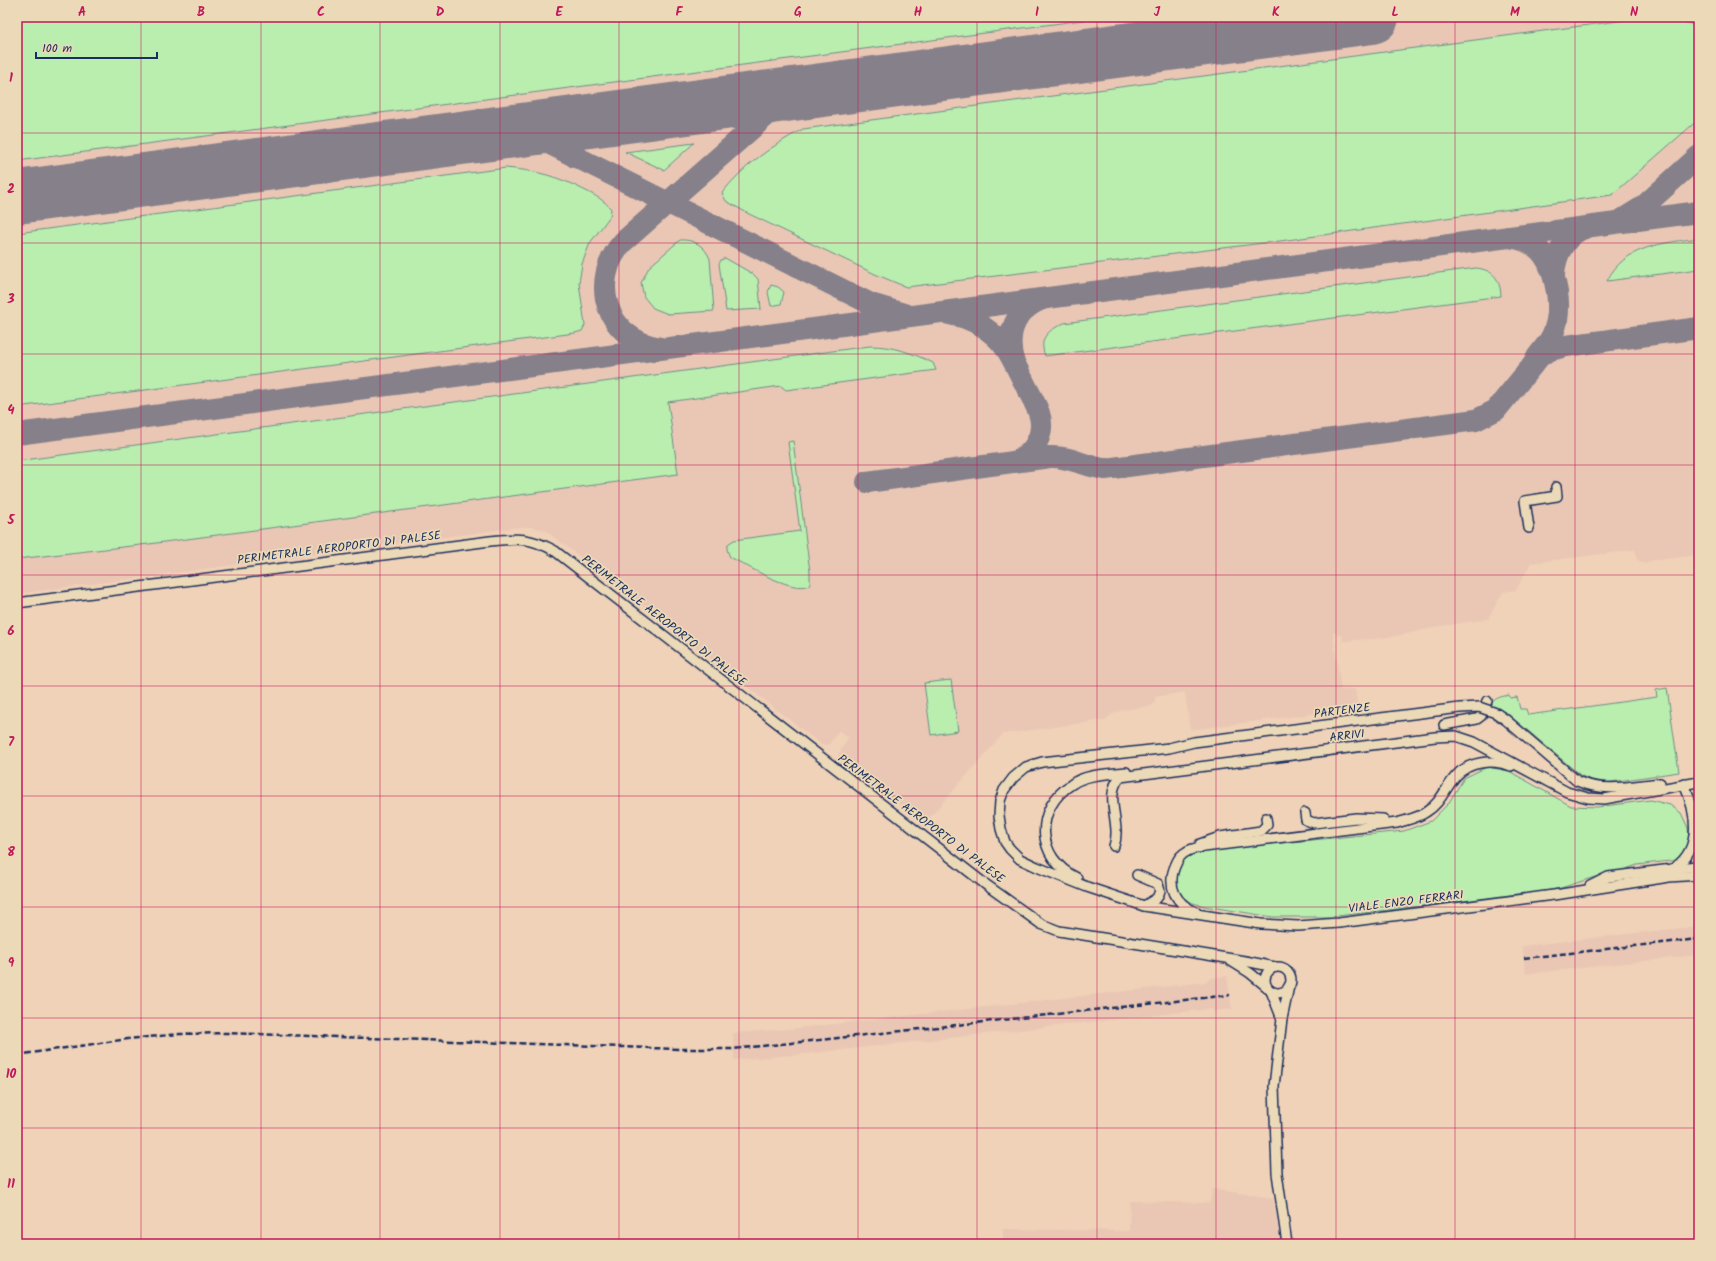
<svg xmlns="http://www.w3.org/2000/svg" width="1716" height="1261" viewBox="0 0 1716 1261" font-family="Kalam,sans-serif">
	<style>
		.built { fill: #eac7b4 }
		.green { fill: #baeeaf; stroke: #6a8e86 }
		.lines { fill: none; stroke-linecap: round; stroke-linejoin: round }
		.taxiway { stroke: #86808b; stroke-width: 22 }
		.runway { stroke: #86808b; stroke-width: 54 }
		.minor-casing { stroke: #1b2f5e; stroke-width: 12 }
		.minor { stroke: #ecd9b7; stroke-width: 9 }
		.rail { stroke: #1b2f5e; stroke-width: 2.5; stroke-dasharray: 6 3; stroke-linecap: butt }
		.minor-bridge-casing { stroke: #1b2f5e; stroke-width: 12; stroke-linecap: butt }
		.minor-bridge { stroke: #ecd9b7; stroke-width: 9 }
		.grid { fill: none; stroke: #c2185b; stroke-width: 1; stroke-opacity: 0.55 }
		.labels { text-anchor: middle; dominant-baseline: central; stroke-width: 3.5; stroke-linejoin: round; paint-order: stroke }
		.street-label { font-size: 12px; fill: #1b2f5e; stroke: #ecd9b7 }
		.neatline { fill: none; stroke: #c2185b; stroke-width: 1.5 }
		.grid-label { font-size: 13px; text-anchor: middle; font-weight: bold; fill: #c2185b }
	</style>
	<rect width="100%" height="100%" fill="#f0d2b8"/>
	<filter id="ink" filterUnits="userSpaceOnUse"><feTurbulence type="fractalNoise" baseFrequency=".025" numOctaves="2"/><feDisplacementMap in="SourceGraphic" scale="8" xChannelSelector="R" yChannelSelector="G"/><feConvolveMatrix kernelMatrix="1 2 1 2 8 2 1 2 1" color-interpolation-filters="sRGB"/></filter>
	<g filter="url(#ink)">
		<g class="built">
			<path d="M17,17h1682v538l-50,6 -1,2 -2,1 -9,-4 -2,-10 -104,13 -15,27 -13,2 -15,27 -46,7 -45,10 -25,3 -29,2 -1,-6h-5l-1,-2h-3l8,57 14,-1 3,19 -168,22 -5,-38 -30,5v5l-3,4 -30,4 -10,4 -7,6 -102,14 -79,90 -86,-67 1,-4 9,-15 -9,-7 -10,13 -7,1 -277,-215 -13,-3h-12l-503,67z"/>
			<path d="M1699,926v29l-173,19 -4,-28z"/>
			<path d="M1227,976l5,33 -17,2 -6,-2 -404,45 -71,6 -1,-27 56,-4 417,-47 5,-4z"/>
			<path d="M1212,1189l61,9 8,46h-278v-15l126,2 1,-30 80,2z"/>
		</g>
		<g class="green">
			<path d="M17,17h1089l-1089,144z"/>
			<path d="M1649,17h21l29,10v92l-87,76 -332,46 -374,46 -31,-13 -126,-60 -23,-13 -4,-8c21,-27 51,-48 81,-64z"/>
			<path d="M694,143l-30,27 -39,-18z"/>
			<path d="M506,168c32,3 51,8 80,23 10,5 18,9 25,18l-1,7 -20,27 -8,21 -3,19 6,42 -3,6 -7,2 -558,74v-174z"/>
			<path d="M1699,238v31l-92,12c17,-36 58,-38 92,-43z"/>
			<path d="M680,240c14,-1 25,6 30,19l4,52 -46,3 -15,-6 -9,-11 -3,-14 8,-16z"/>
			<path d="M725,258l28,16 5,5 3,30 -35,2 -7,-47 2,-4z"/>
			<path d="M1476,268c18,2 24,11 25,28l-456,60c-7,-20 4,-25 19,-33z"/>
			<path d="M771,285l7,2 6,5 -3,12 -10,2 -3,-14z"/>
			<path d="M870,346c23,0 43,7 63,17l3,7 -150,20 -5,-4 -113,16 10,72 -529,70 -132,15v-98z"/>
			<path d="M793,441l17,131v12c-14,12 -66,-20 -80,-27l-3,-7 1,-6 6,-4 66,-9 -12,-89z"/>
			<path d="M951,680l7,51 -27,4 -7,-52z"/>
			<path d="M1667,688l12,84 -75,11 -12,-2 -12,-6 -73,-62 -16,-8c4,-8 10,-8 18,-10l1,3 7,-1 3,12h6l2,6 129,-18 -1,-7z"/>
			<path d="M1487,767l22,4 62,35 26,1 54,-7 19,5 11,8 7,15 1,9 -3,13 -9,10 -40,5 -20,7 -10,1 -46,15 -26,5 -207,24h-55l-69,-11 -11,-3 -9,-5 -8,-12 1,-18 10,-13 13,-4 204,-20 27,-10 17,-17 16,-26z"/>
		</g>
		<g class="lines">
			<g class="taxiway">
				<path d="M727,103c18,5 23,11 19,30"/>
				<path d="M504,132l27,3 13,6 327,163 33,10"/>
				<path d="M575,157c-11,-17 -8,-28 11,-36"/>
				<path d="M1623,219l21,-13 55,-50"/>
				<path d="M1509,237c33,4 43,25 48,55 2,14 2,26 -3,39 -3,10 -11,18 -17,26"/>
				<path d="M1554,275c1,-22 13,-42 34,-48"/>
				<path d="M949,314c17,3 33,10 46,22 13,11 20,29 28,44 5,11 12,22 16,33 7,21 -5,42 -25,49"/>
				<path d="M660,348c-54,-8 -72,-67 -37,-106l152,-134 20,-12 14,-4"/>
				<path d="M1013,360c-7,-27 2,-50 29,-61"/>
				<path d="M17,434l1682,-222"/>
				<path d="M867,482l183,-25c20,-1 36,10 55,12l371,-49 20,-10 44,-54 8,-5 18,-5 133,-18"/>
			</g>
			<path class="runway" d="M17,197l1355,-180"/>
			<defs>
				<g id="minor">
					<path d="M1529,528l-4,-27 32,-5 -1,-9"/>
					<path d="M17,603l473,-62c28,-3 40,-4 65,10l430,333 56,40 18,7 186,30 30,6"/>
					<path d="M1496,713l10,7 71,61c27,12 55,5 83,2"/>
					<path d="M1365,720l-171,22 -25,6 -127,14 -16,5 -13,11 -9,12 -4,11 -1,15 2,13 4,13 5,7 10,10 17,8 50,20 57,19 117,18 37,2 41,-3 222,-29 108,-17 30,-2"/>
					<path d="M1444,725l33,-6 4,-3 6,-15"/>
					<path d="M1305,813l1,7 8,3 42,-5 27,1"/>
					<path d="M1200,844l20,-7 41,-6 6,-6 -1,-7"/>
					<path d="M1114,846c8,-22 -11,-50 6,-69l315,-40 21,-1 18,6 93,50 21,6 16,1 95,-17"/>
					<path d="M1675,867c28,-19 21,-56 9,-83"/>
					<path d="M1137,875l21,9 2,7 -3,7 -13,8"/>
					<path d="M1077,878c-42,-20 -43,-70 -5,-94 14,-10 37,-10 54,-12"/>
					<path d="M1590,886l18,-9 88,-11 3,1"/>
					<path d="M1196,912c-21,-8 -30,-27 -20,-48 2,-5 6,-10 10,-12 6,-4 12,-4 18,-5l193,-24c9,-3 21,-5 29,-11 15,-9 19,-24 30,-36 13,-15 37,-17 55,-10"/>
					<path d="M1231,961l19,12 16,13"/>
					<circle cx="1278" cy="980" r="13"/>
					<path d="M1271,991l11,28"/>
					<path d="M1287,1244l-10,-71 -3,-87 8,-67 7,-33"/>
				</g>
			</defs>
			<use href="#minor" class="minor-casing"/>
			<use href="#minor" class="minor"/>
			<g class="rail">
				<path d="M1524,958l175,-19"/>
				<path d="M17,1055l111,-16 52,-5 47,-1 451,16h54l69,-7 429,-47"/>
			</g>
			<defs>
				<path id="minor-bridge" d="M1365,720l95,-12 19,-1 17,6"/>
			</defs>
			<use href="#minor-bridge" class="minor-bridge-casing"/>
			<use href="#minor-bridge" class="minor-bridge"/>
		</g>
	</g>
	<path class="grid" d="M141,17v1227M261,17v1227M380,17v1227M500,17v1227M619,17v1227M739,17v1227M858,17v1227M977,17v1227M1097,17v1227M1216,17v1227M1336,17v1227M1455,17v1227M1575,17v1227M17,133h1682M17,243h1682M17,354h1682M17,465h1682M17,575h1682M17,686h1682M17,796h1682M17,907h1682M17,1018h1682M17,1128h1682"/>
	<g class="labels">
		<g class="street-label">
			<text transform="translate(339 548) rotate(-7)">PERIMETRALE AEROPORTO DI PALESE</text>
			<text transform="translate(664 621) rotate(38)">PERIMETRALE AEROPORTO DI PALESE</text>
			<text transform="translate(1342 711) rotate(-7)">PARTENZE</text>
			<text transform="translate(1347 736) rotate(-7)">ARRIVI</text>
			<text transform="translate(921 819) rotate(37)">PERIMETRALE AEROPORTO DI PALESE</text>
			<text transform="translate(1406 902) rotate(-7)">VIALE ENZO FERRARI</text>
		</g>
	</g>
	<rect width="1716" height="1261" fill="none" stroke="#ecd9b7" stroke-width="44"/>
	<path d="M36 52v6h121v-6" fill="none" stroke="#1b2f5e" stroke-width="2"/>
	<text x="42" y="52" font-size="12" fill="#1b2f5e" stroke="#ecd9b7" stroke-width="3" paint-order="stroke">100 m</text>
	<rect x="22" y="22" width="1672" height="1217" class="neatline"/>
	<g class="grid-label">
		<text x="82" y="16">A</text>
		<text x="201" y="16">B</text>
		<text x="321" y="16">C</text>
		<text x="440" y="16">D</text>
		<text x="559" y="16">E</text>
		<text x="679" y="16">F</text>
		<text x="798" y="16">G</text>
		<text x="918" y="16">H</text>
		<text x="1037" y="16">I</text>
		<text x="1157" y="16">J</text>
		<text x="1276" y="16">K</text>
		<text x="1395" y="16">L</text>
		<text x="1515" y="16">M</text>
		<text x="1634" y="16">N</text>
		<text x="11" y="82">1</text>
		<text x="11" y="193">2</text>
		<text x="11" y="303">3</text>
		<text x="11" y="414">4</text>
		<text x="11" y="524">5</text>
		<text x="11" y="635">6</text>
		<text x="11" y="746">7</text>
		<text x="11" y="856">8</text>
		<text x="11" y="967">9</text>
		<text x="11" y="1078">10</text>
		<text x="11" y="1188">11</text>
	</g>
</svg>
